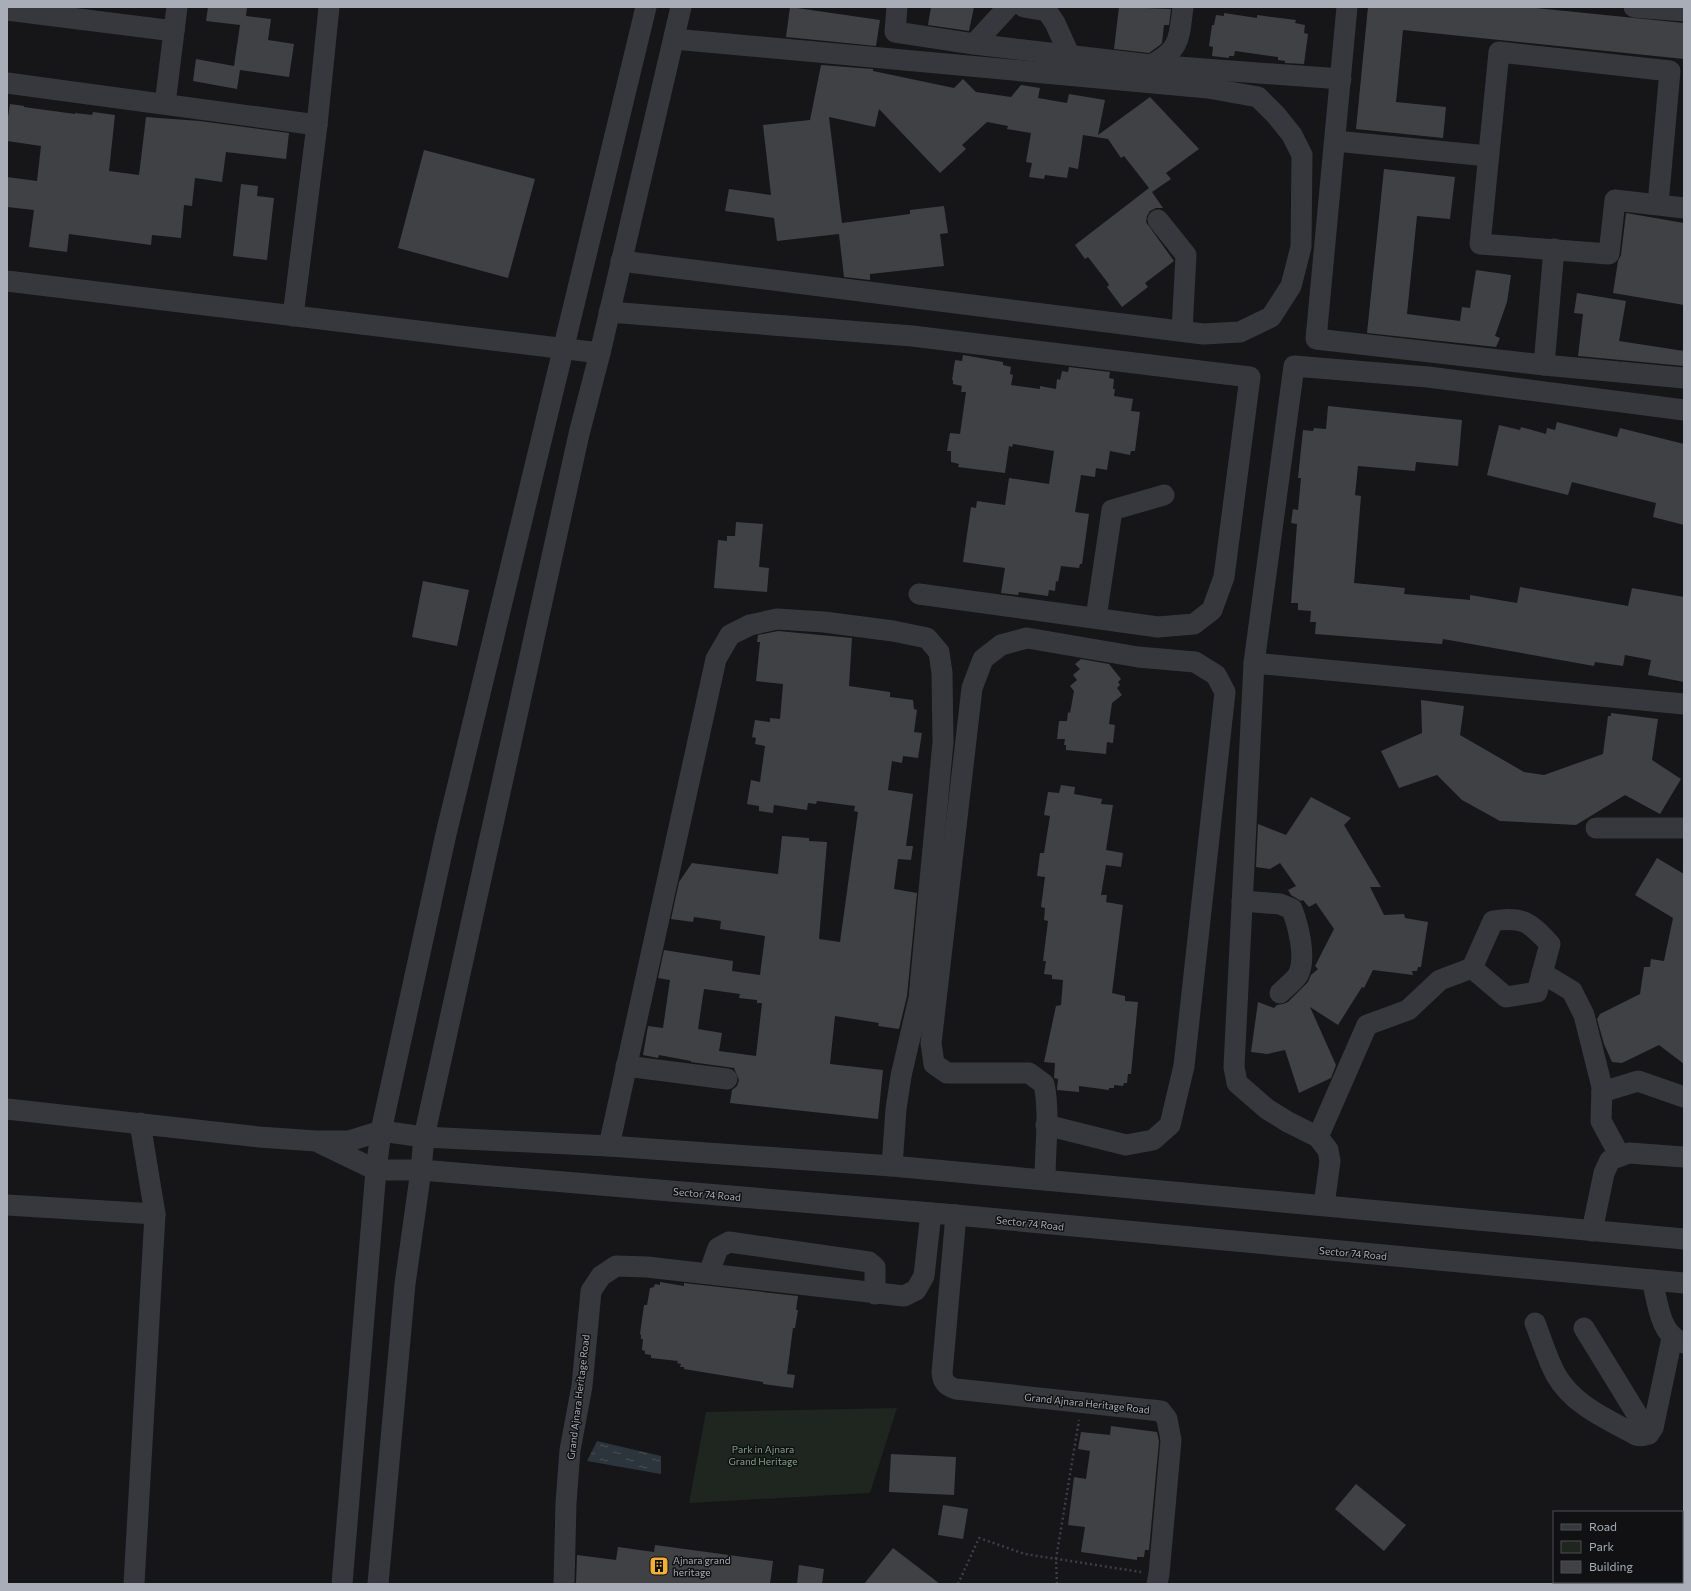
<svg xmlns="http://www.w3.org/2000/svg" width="1691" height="1591" viewBox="0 0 1691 1591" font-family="Commissioner,sans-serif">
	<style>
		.park { fill: #1e261f }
		.water { fill: url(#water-ripples) }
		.building { fill: #404145; fill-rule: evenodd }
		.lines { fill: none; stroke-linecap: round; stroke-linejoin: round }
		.path { stroke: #3d3f44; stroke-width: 2.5; stroke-dasharray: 2 3; stroke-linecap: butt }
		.minor { stroke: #37383d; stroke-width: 21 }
		.labels { text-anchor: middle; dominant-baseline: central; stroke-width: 3; stroke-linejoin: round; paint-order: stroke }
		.street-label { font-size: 10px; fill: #a8adb8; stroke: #111113 }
		.park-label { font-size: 10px; fill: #7fa381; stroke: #111113 }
		.poi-label { font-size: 10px; fill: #a8adb8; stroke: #111113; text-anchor: start }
	</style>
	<defs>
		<pattern id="water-ripples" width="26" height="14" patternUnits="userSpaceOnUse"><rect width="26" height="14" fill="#2c353c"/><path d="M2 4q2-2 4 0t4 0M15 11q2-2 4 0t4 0" fill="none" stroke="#485056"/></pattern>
	</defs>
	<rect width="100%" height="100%" fill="#161618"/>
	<path class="park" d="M897,1408l-27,85 -181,10 17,-91z"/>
	<path class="water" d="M597,1441l64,15v18l-74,-13z"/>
	<g class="building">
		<path d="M208,7h39l-1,9 25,3 -3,21 26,4 -5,33 -49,-7 -3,19 -44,-8 3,-22 38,7 6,-41 -34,-4z"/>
		<path d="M790,7l90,13 -4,26 -90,-9z"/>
		<path d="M931,7h43l-5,24 -41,-6z"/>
		<path d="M1119,7l52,2 -2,16h-5l-2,18 -2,2 -11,8 -35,-4z"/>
		<path d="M1368,7h158l158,16v36l-281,-29 -7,72 50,5 -3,31 -87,-9z"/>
		<path d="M1224,13l33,5v-3l39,5 -1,3 10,2 -1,8 4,1 -4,30 -19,-1v-2l-7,-1v-3l-43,-6 -1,5h-5v2l-17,-2 1,-9 -4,-1 3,-21h2l2,-10 8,1z"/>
		<path d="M821,65l52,4v2l81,17 9,-9 13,13 35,5 10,-12 19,3 -2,10 29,5 2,-9 36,6 -7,35 52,-38 49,52 -33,24 5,6 -19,13 11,16h-7l-6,3 -3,5 -1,6 28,39 -29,22 3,4 -26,20 -15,-20 2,-2 -1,-2 -20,-26 -3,2 -10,-14 74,-57 -25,-32 -3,2 -13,-19 -25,-4 -5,34 -9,-2 -2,11 -22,-3 -1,4 -15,-2 3,-14 -6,-1 5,-29 -24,-4 1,-3 -21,-4 -25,23 4,4 -26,24 -61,-64 -4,18 -46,-10 13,106 68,-9v-4l34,-4 4,27 -8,1 4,32 -74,8v6l-26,-3 -5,-43 -62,7 -3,-23 -49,-7 4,-22 42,6 -8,-70 47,-5z"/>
		<path d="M10,104l14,2v1l51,7v-1l17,2 1,-3 22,3 -6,56 30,4 7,-58 54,4 89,12 -3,26 -60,-7 -4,30 -27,-4 -3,28 -8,-1 -3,33 -29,-3 -1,10 -82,-11 -2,18 -38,-5 5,-37 -27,-3v-30l30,4 4,-35 -34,-5v-18z"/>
		<path d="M424,150l111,29 -27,99 -110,-30z"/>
		<path d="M1384,169l71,8 -5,42 -33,-3 -10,98 53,7 2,-14 8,1 6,-38 35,5 -4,27 -12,34 5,2 -4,9 -129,-14z"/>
		<path d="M241,184l17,2 -1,10 17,2 -7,62 -34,-4z"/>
		<path d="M1626,213l58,10v82l-71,-12 5,-32 3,-6z"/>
		<path d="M1577,293l49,8 -7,40 65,10v15l-106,-10 5,-42 -9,-1z"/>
		<path d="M963,355l40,7v3l8,2 -1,7 3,1 -2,10 29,4v-3l16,3 1,-10 3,1 2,-9 6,1 1,-5 41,5 -1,6 5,1 -1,10h2l-1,7 19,3 -2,12 9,1 -5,39h-4l-1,4 -20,-4 -3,19 -11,-2 -1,9 -14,-2 -6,37 14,2 -7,50h-2l-1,4 -18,-2 -3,16 -2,-1 -1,10 -6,-1 -1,6 -29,-4 -1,3 -17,-2 4,-25 -42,-6 8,-55 5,1 1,-7 28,4 4,-27 40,6 5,-33 -41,-7 -1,3 -3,-1 -4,27 -47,-6 1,-3 -8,-2v-11h-4l3,-18 10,1 6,-42h-5l1,-6 -9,-2v-4h-1l3,-20 7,1z"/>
		<path d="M1328,406l134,14 -4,46 -42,-4 -1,9 -57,-5 -3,29 6,1 -7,87 51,5 -1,6 66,6v-5l47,8 3,-16 108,19 4,-18 52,9v85l-36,-7 3,-15 -26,-5 -2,11 -28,-4 -1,4 -151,-27 -1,5 -127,-10 1,-12h-6l1,-11 -13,-1v-7h-7l6,-79 -6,-1 2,-14 5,1 3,-32h-3l5,-48 10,1 1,-3 12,1z"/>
		<path d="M1557,422l60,15 3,-9 64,16v81l-31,-8 3,-14 -84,-21 -4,13 -81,-20 12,-50 21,5 1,-3 25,7 1,-6 8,2z"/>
		<path d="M736,522l27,2 -4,43 10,1 -2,24 -53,-4 4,-48 9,1v-5h8z"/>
		<path d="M423,581l46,9 -12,56 -45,-9z"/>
		<path d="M778,631l74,7 -3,48 41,6v5l23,3 1,9 3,1 -3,22 8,1 -4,25 -15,-2 -1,7 -10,-2 -4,29 25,4 -7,52h7l-2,14 -13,-1 -4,30 23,4 -10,103 -8,33 -21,-3 1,-3 -44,-7 -5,48 53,6 -5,49 -148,-16 2,-13 5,-4 2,-6 -5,-12 -43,-6v-1l-32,-6 -1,3 -15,-3 5,-29 15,2 7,-48 -12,-2 6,-28 69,11 -1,10 28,4 5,-39 -45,-7 1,-8 -27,-4 -1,5 -22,-3 8,-37 13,-19 86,11 4,-38 27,2v3l18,1 -8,97 21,3 18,-130 -4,-1 1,-5 -38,-5 -1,3 -8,-1 -1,7 -33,-5 -1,8 -14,-2v-5l-12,-2 4,-24 9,2 5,-36 -10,-2 1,-6 -4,-1 3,-17 15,2v-4l10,1 3,-35 -27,-3 4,-39h-3l1,-7zM704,989l36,5 -1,4 18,2v3h5l-6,53 -37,-5 3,-18 -24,-4z"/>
		<path d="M1081,659l28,5 12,15 -3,3 2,3 -3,3 5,7 -10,8 -3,21 6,1 -2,18 -6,-1 -1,12 -40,-4v-5h-2l1,-6h-8l2,-18h8l1,-9 2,1 4,-22 -4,-5 7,-6 -4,-5 7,-6 -5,-5z"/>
		<path d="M1421,700l43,6 -4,29 64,37 20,3 59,-21 5,-38h3v-3l47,6 -6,41 29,19 -21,35 -35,-19 -49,30 -76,-4 -38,-21 -25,-25 -38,13 -18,-37 41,-18z"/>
		<path d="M1061,785l14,2 -1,7 28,5 -1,5 12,1 -7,45 17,3 -2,14 -15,-2 -5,30h6l-1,7 17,3 -11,88 13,3v5l13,1 -7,72h-3l-1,9h-3l-1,3 -9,-1v3h-5v2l-30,-4v6l-22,-2 1,-11 -4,-1 1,-15 -11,-1 12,-56 5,-1 2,-25 -11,-1v-4l-8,-1 2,-13h-3l5,-40 -4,-1 1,-12 -4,-1 4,-30 -8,-1 3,-23h4l6,-37 -6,-1 4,-23 11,1z"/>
		<path d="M1311,797l40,21 -7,7 37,62h-11l14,28 20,-1 1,4 23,4 -7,45h-3l-1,4h-5l1,4 -40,-5 -9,18 -2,-1 -24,38 -28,-18 26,58 -5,13 -32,15 -14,-43 -18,4 -16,-2 7,-50 16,6 3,-3 6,-1 5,-2 20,-20 3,-7 7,-6 -3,-3 19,-37 -18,-26 -7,4 -6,-7 -2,1 -10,-6 -3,-5 8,-4 -16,-23 -10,6 -14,-2 2,-43 28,11z"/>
		<path d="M1657,858l27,16v190l-25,-19 -37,18 -10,-1 -8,-18 -7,-25 3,-5 40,-20 4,-27h6l1,-8 13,2 9,-43 -38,-23z"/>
		<path d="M660,1282l24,4v-3l114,13 -2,14h2l-3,18h-2l-6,46 8,1 -2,13 -30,-4v-2l-79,-13v-2h-4l1,-3 -4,-1 1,-2 -27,-3v-3l-6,-1v-3l-3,-1 1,-11h-2v-4l-1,-1 4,-29h3l3,-17 4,-1 1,-3 5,1z"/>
		<path d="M1111,1426l46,6 2,9 -10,109h-4l-1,7h-7v3l-56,-8 4,-25 -17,-2 6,-48 12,2 4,-28 -12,-2 3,-17 29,3z"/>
		<path d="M891,1454l65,3 -2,38 -65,-3z"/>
		<path d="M1356,1484l50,41 -22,26 -49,-42z"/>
		<path d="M943,1505l25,4 -5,30 -25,-4z"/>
		<path d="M655,1545l118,16 -3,23h-194l1,-29 39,5 2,-13 36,5z"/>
		<path d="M893,1548l47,36h-76z"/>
		<path d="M799,1565l25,4 -2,15h-25z"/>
	</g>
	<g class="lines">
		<g class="path">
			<path d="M958,1584l21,-46 46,16 116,18"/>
			<path d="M1057,1584l-1,-25 23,-139"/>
		</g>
		<g class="minor">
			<path d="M897,7l-2,25 79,12 177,21c30,-15 28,-28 32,-58"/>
			<path d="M1024,7l23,4 8,12 15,33"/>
			<path d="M1347,7l-31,332 228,26"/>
			<path d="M1634,7l50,4"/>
			<path d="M7,10l167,21"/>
			<path d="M974,44l34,-37"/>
			<path d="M1151,65l190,14"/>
			<path d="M7,83l310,42"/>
			<path d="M165,104l12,-97"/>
			<path d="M1335,141l153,15"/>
			<path d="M1658,204l12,-133 -171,-19 -19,192 129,10 6,-54 69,8"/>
			<path d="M1158,220l28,35 -4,76"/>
			<path d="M1554,249l-10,116 140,13"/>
			<path d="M621,261l582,73 37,-2 31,-15 20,-31 10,-39 1,-92 -10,-20 -16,-20 -18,-18 -50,-9 -534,-49"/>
			<path d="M7,281l593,72"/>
			<path d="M609,312l303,24 338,41 -26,200 -12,33 -18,14 -36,3 -239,-33"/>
			<path d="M293,316l24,-191 12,-118"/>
			<path d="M1096,618l16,-108 52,-15"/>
			<path d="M1254,663l430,41"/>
			<path d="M1596,828h88"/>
			<path d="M1242,901l38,3 12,5c6,16 15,49 6,66 -4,6 -12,12 -18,18"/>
			<path d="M1542,973l30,18 12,24 18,72 -1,34 19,35"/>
			<path d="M626,1066l101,13"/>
			<path d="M1602,1092l36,-11 46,16"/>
			<path d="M7,1109l252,28 57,4h33l32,-10 43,6 185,9 283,20 792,73"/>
			<path d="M1318,1137l49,-112 41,-15 32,-30 32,-12 34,29 31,-5 13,-48c-20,-21 -26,-28 -57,-23l-21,47"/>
			<path d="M320,1143l56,27h45l535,45 728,68"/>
			<path d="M609,1146l107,-487 14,-24 20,-10 27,-6 47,3 69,9 34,7 12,14 3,21 1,69 -24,256 -18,78 -5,33 -4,57"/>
			<path d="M1045,1179c0,-30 5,-67 -1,-95l-15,-11h-82l-13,-9 -3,-21 41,-355 11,-29 18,-14 26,-7 111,19 57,5 21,13 9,17 -41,374 -14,59 -17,15 -27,5 -80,-20"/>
			<path d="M7,1205l148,9"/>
			<path d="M1324,1205l6,-44 -2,-11 -10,-13 -30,-15 -21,-13 -30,-26 -3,-16 20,-404 40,-297 134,11 256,33"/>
			<path d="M956,1215l-14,158c1,10 5,13 14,16l205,22 6,8 4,21 -12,134 -2,10"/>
			<path d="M1592,1231l12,-58 6,-13 19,-7 55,4"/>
			<path d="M709,1273l9,-25 11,-6 140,20 6,5v27"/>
			<path d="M1652,1280c6,22 7,55 32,63"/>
			<path d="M1535,1323c7,17 12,36 21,52 17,30 51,44 80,60 8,2 12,0 17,-7l19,-90"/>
			<path d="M1584,1328l65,106"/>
			<path d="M134,1584l21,-370 -15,-91"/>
			<path d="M342,1584l34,-414 5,-39 65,-297 200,-827"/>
			<path d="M378,1584l27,-300 16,-114 3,-33 155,-703 21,-81 81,-346"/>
			<path d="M564,1584l2,-81 4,-53 12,-64 9,-95 10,-15 15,-10 31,1 257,29 12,-6 8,-14 7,-63"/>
		</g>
	</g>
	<defs>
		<symbol id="building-square" viewBox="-11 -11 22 22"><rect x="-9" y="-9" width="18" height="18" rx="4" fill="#f2b134" stroke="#111113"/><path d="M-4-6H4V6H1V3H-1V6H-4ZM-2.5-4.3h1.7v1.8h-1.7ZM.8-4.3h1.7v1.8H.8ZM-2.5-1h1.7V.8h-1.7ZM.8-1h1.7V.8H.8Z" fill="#111"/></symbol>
	</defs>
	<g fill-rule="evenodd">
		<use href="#building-square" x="648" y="1555" width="22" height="22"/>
	</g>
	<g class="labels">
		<g class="street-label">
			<text transform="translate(707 1194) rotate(5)">Sector 74 Road</text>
			<text transform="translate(1030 1223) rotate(6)">Sector 74 Road</text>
			<text transform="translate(1353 1253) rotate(5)">Sector 74 Road</text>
			<text transform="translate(578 1397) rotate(-83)">Grand Ajnara Heritage Road</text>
			<text transform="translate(1087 1403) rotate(6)">Grand Ajnara Heritage Road</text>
		</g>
		<g class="park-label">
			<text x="763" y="1449">Park in Ajnara<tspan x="763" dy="12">Grand Heritage</tspan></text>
		</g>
		<g class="poi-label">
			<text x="673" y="1560">Ajnara grand<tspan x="673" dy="12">heritage</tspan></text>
		</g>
	</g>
	<rect width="1691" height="1591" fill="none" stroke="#a8adb8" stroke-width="16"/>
	<rect x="1553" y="1511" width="130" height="72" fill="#111113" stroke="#4d4f55"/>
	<rect x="1561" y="1524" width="20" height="6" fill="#37383d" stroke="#4d4f55"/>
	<text x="1589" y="1531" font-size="12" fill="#a8adb8">Road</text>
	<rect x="1561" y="1541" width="20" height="12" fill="#1e261f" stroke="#4d4f55"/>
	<text x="1589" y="1551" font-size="12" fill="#a8adb8">Park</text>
	<rect x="1561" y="1561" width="20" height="12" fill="#404145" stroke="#4d4f55"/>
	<text x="1589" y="1571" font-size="12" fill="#a8adb8">Building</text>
</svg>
